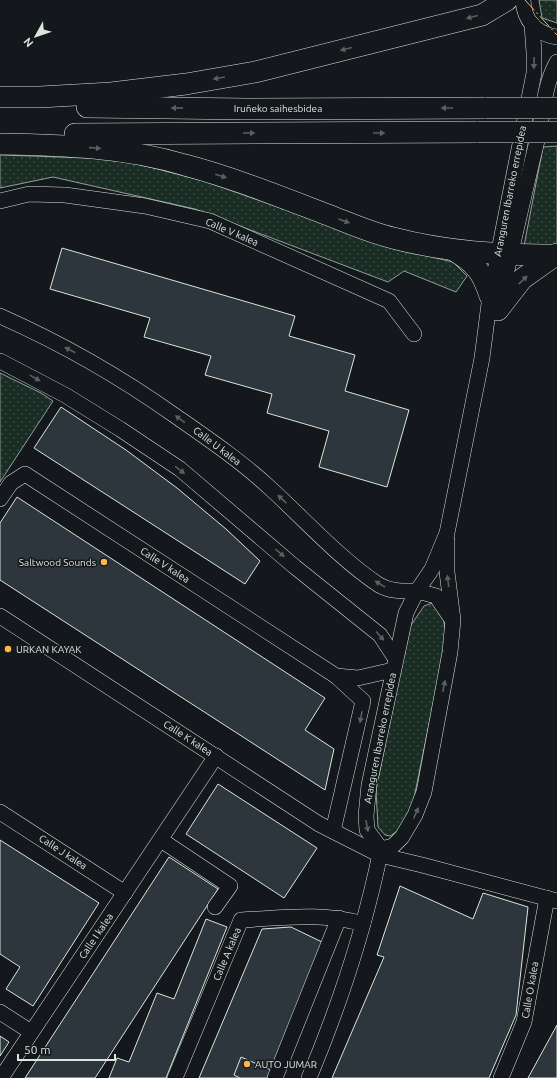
<svg xmlns="http://www.w3.org/2000/svg" width="557" height="1078" viewBox="0 0 557 1078" font-family="Ubuntu,sans-serif">
	<style>
		.grass { fill: url(#grass-dots); stroke: #939e99 }
		.building { fill: #2c363c; stroke: #d8e6dc }
		.lines { fill: none; stroke-linecap: round; stroke-linejoin: round }
		.minor-casing { stroke: #d8e6dc; stroke-width: 16 }
		.highway-casing { stroke: #d8e6dc; stroke-width: 22 }
		.minor { stroke: #14181c; stroke-width: 15 }
		.highway { stroke: #14181c; stroke-width: 21 }
		.highway-bridge-casing { stroke: #d8e6dc; stroke-width: 22; stroke-linecap: butt }
		.highway-bridge { stroke: #14181c; stroke-width: 21 }
		.power { stroke: #ffb74d; stroke-width: 1; stroke-dasharray: 14 3 2 3; stroke-linecap: butt }
		.oneway { fill: #59605f }
		.poi-dot { fill: #ffb74d; stroke: #14181c; stroke-width: 1.5 }
		.labels { text-anchor: middle; dominant-baseline: central; stroke-width: 3; stroke-linejoin: round; paint-order: stroke }
		.street-label { font-size: 10px; fill: #d8e6dc; stroke: #14181c }
		.poi-label { font-size: 10px; fill: #d8e6dc; stroke: #14181c; text-anchor: start }
	</style>
	<defs>
		<pattern id="grass-dots" width="8" height="8" patternUnits="userSpaceOnUse"><rect width="8" height="8" fill="#1a2d24"/><path d="M2 2h.1M6 6h.1" fill="none" stroke="#3b4b43" stroke-width="1.8" stroke-linecap="round"/></pattern>
	</defs>
	<rect width="100%" height="100%" fill="#14181c"/>
	<g class="grass">
		<path d="M539,0h18v23l-15,-5z"/>
		<path d="M557,146v100h-33l19,-99z"/>
		<path d="M0,155l118,4 86,22 190,67 59,14 14,14 -11,16 -52,-21 -16,11 -193,-73 -142,-32 -53,11z"/>
		<path d="M0,373l41,20 12,8 -53,81z"/>
		<path d="M432,603l11,12 2,15 -1,20 -31,153c-6,12 -11,27 -23,33l-5,-1 -7,-8 -2,-37 33,-162 15,-22z"/>
	</g>
	<g class="building">
		<path d="M62,248l233,68 -6,20 66,19 -10,36 64,19 -22,77 -68,-20 10,-36 -62,-18 5,-19 -67,-19 6,-19 -67,-19 6,-19 -100,-29z"/>
		<path d="M61,407l65,43 51,38 49,41 34,32 -15,23 -211,-136z"/>
		<path d="M17,497l308,201 -20,32 29,19 -9,41 -325,-210v-57z"/>
		<path d="M218,784l99,64 -33,50 -98,-64z"/>
		<path d="M0,840l99,63 -66,103 -27,-17 14,-22 -20,-13z"/>
		<path d="M169,857l49,32 -123,189h-70z"/>
		<path d="M400,886l73,33 10,-26 45,14 -12,108 -27,63h-157l52,-121 -7,-2z"/>
		<path d="M206,919l21,8 -61,151h-57l8,-20 12,4 28,-69 17,6z"/>
		<path d="M291,927l33,16 -57,135h-68l63,-149z"/>
		<path d="M557,1025v53h-29z"/>
		<path d="M0,1036l9,6 -9,14z"/>
		<path d="M241,1057l30,13 -4,8h-27l-6,-3z"/>
	</g>
	<g class="lines">
		<defs>
			<g id="minor">
				<path d="M523,0c1,21 14,34 34,37"/>
				<path d="M0,201l29,-7 36,1 80,11 65,15 179,80 25,33"/>
				<path d="M499,306c12,-54 24,-107 37,-161 7,-27 7,-58 21,-83"/>
				<path d="M0,316c61,27 119,60 174,99 33,23 67,46 96,73 35,32 70,71 109,97 12,7 25,6 38,6l15,-22 15,-36 35,-175 8,-62 44,-223v-20l-2,-29"/>
				<path d="M0,361l65,34 55,34 60,40 115,98 85,68 15,23"/>
				<path d="M0,499l11,-16 14,-9 311,202 22,2 35,-8"/>
				<path d="M0,616l319,208 61,31 42,10 135,36"/>
				<path d="M0,812l125,81"/>
				<path d="M333,831l30,-130 -27,-25"/>
				<path d="M161,840l69,46 -15,21"/>
				<path d="M381,849l12,-3 9,-9 13,-22 9,-23 26,-140 3,-32 -6,-48v-32"/>
				<path d="M381,849l-14,-19 -1,-14 3,-31 37,-172 11,-22 19,5 15,22"/>
				<path d="M0,1012l31,20"/>
				<path d="M1,1078l215,-322"/>
				<path d="M175,1078l66,-158c41,-2 82,-8 122,4"/>
				<path d="M275,1078l64,-160"/>
				<path d="M309,1078c31,-74 56,-150 72,-229"/>
				<path d="M501,1078l23,-56 23,-124"/>
			</g>
			<g id="highway">
				<path d="M0,97h40l71,-4 75,-9 69,-12 227,-57 25,-15"/>
				<path d="M87,107l160,2 239,-1"/>
				<path d="M75,134l403,-2"/>
				<path d="M0,144c62,1 125,3 185,21 49,13 96,32 143,50 21,8 43,18 65,23 53,14 107,17 162,17"/>
				<path d="M453,250c22,13 29,21 37,46"/>
				<path d="M498,310l24,-31 35,-25"/>
			</g>
		</defs>
		<use href="#minor" class="minor-casing"/>
		<use href="#highway" class="highway-casing"/>
		<use href="#minor" class="minor"/>
		<use href="#highway" class="highway"/>
		<defs>
			<g id="highway-bridge">
				<path d="M486,108h71"/>
				<path d="M478,132h79"/>
			</g>
		</defs>
		<use href="#highway-bridge" class="highway-bridge-casing"/>
		<use href="#highway-bridge" class="highway-bridge"/>
		<path class="power" d="M525,0l32,35"/>
	</g>
	<defs><path id="oneway-solid" d="M-6-.8H1V-3.2L6.5 0L1 3.2V.8H-6Z"/></defs>
	<g class="oneway">
		<use href="#oneway-solid" transform="translate(472 17) rotate(166)"/>
		<use href="#oneway-solid" transform="translate(346 49) rotate(166)"/>
		<use href="#oneway-solid" transform="translate(534 63) rotate(92)"/>
		<use href="#oneway-solid" transform="translate(219 78) rotate(170)"/>
		<use href="#oneway-solid" transform="translate(177 108) rotate(-179)"/>
		<use href="#oneway-solid" transform="translate(447 108) rotate(180)"/>
		<use href="#oneway-solid" transform="translate(249 133)"/>
		<use href="#oneway-solid" transform="translate(379 133)"/>
		<use href="#oneway-solid" transform="translate(95 148) rotate(4)"/>
		<use href="#oneway-solid" transform="translate(221 176) rotate(18)"/>
		<use href="#oneway-solid" transform="translate(344 221) rotate(20)"/>
		<use href="#oneway-solid" transform="translate(523 280) rotate(-44)"/>
		<use href="#oneway-solid" transform="translate(70 350) rotate(-153)"/>
		<use href="#oneway-solid" transform="translate(35 378) rotate(29)"/>
		<use href="#oneway-solid" transform="translate(180 419) rotate(-144)"/>
		<use href="#oneway-solid" transform="translate(180 470) rotate(37)"/>
		<use href="#oneway-solid" transform="translate(282 499) rotate(-137)"/>
		<use href="#oneway-solid" transform="translate(280 553) rotate(41)"/>
		<use href="#oneway-solid" transform="translate(448 581) rotate(-97)"/>
		<use href="#oneway-solid" transform="translate(380 584) rotate(-148)"/>
		<use href="#oneway-solid" transform="translate(380 636) rotate(48)"/>
		<use href="#oneway-solid" transform="translate(444 686) rotate(-79)"/>
		<use href="#oneway-solid" transform="translate(361 717) rotate(100)"/>
		<use href="#oneway-solid" transform="translate(416 813) rotate(-66)"/>
		<use href="#oneway-solid" transform="translate(367 826) rotate(79)"/>
	</g>
	<g class="poi-dot">
		<circle cx="104" cy="562" r="4"/>
		<circle cx="8" cy="649" r="4"/>
		<circle cx="247" cy="1064" r="4"/>
	</g>
	<g class="labels">
		<g class="street-label">
			<text x="278" y="108">Iruñeko saihesbidea</text>
			<text transform="translate(510 191) rotate(-79)">Aranguren Ibarreko errepidea</text>
			<text transform="translate(232 232) rotate(23)">Calle V kalea</text>
			<text transform="translate(217 446) rotate(37)">Calle U kalea</text>
			<text transform="translate(165 565) rotate(33)">Calle V kalea</text>
			<text transform="translate(188 738) rotate(33)">Calle K kalea</text>
			<text transform="translate(380 738) rotate(-79)">Aranguren Ibarreko errepidea</text>
			<text transform="translate(63 852) rotate(33)">Calle J kalea</text>
			<text transform="translate(96 936) rotate(-56)">Calle I kalea</text>
			<text transform="translate(227 954) rotate(-67)">Calle A kalea</text>
			<text transform="translate(530 990) rotate(-80)">Calle O kalea</text>
		</g>
		<g class="poi-label">
			<text x="96" y="562" text-anchor="end">Saltwood Sounds</text>
			<text x="16" y="649">URKAN KAYAK</text>
			<text x="255" y="1064">AUTO JUMAR</text>
		</g>
	</g>
	<g transform="translate(36 36) rotate(230)" stroke="#14181c" stroke-width="3" paint-order="stroke">
	<path d="M0-3L7 15L0 10L-7 15Z" fill="#d8e6dc"/>
	<text y="-6" font-size="11" font-weight="bold" text-anchor="middle" fill="#d8e6dc">N</text>
	</g>
	<path d="M18 1054v6h97v-6" fill="none" stroke="#d8e6dc" stroke-width="2"/>
	<text x="24" y="1054" font-size="12" fill="#d8e6dc" stroke="#14181c" stroke-width="3" paint-order="stroke">50 m</text>
</svg>
